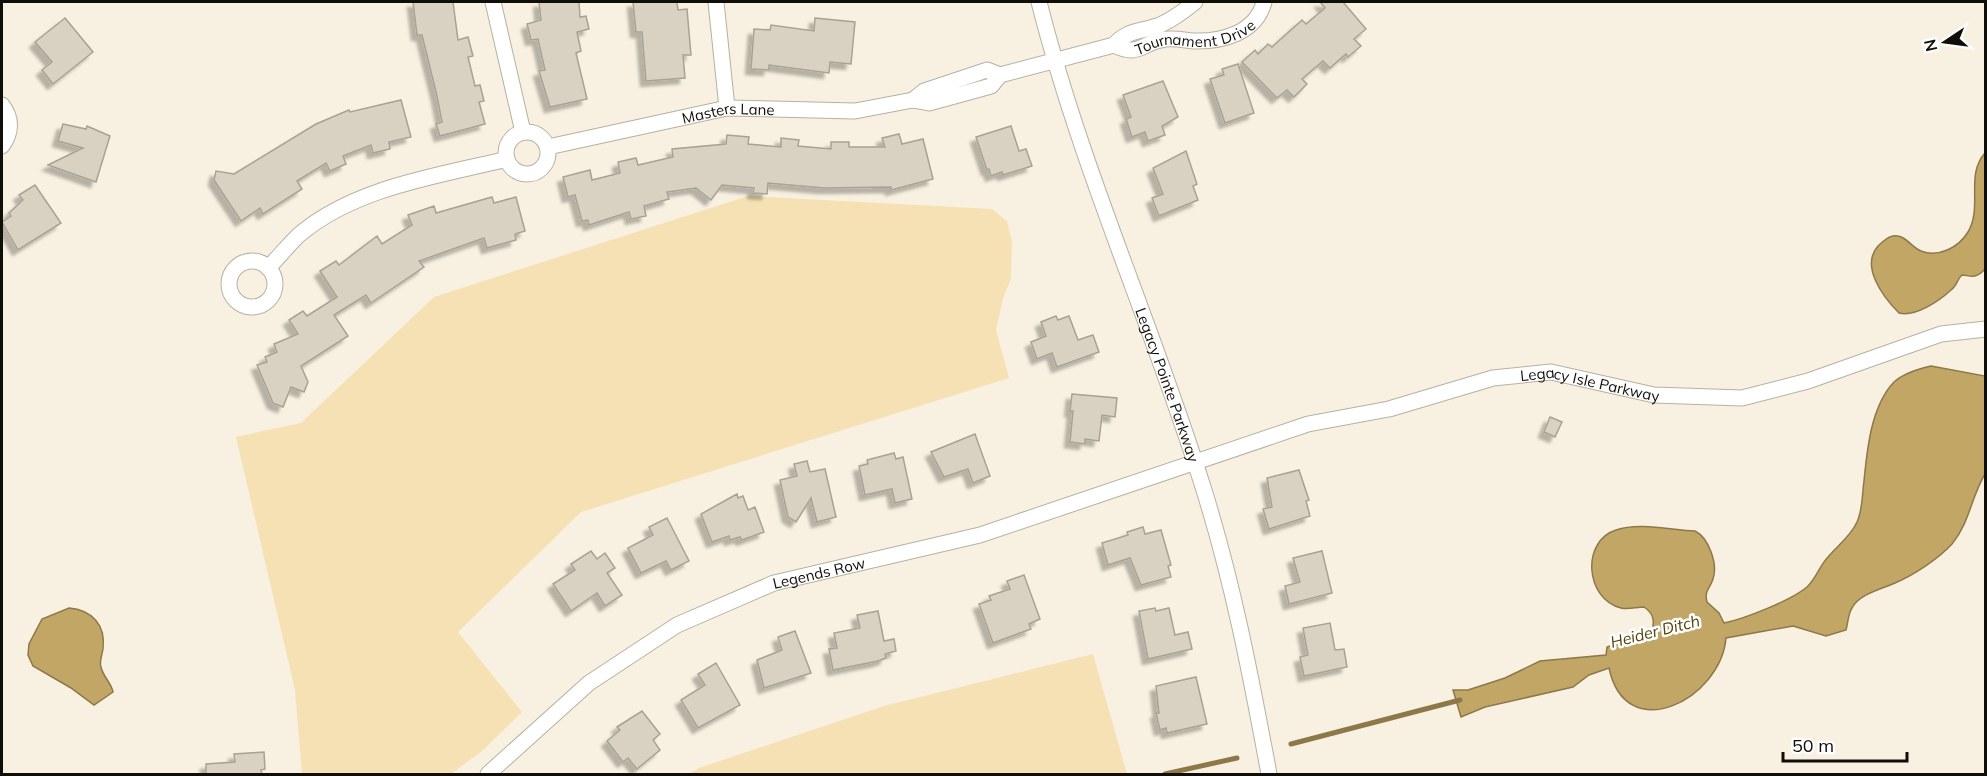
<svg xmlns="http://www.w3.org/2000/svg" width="1987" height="776" viewBox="0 0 1987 776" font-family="Mulish,sans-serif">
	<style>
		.green { fill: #f5e1b3 }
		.water { fill: #c2a666; stroke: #8d784a; stroke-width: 1.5 }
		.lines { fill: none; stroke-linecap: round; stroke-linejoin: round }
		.stream { stroke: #8d784a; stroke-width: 5 }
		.building { fill: #d9d2c3; stroke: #a9a293; stroke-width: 1.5; filter: url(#shadow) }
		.street-casing { stroke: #b8b1a2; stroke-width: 17 }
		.street { stroke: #fff; stroke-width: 15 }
		.labels { text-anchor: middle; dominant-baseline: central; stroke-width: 5; stroke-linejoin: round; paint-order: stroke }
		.street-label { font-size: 15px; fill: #100e09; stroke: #fff }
		.water-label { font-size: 16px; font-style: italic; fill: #55420e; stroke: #fff }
	</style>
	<defs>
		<filter id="shadow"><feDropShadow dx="-5.5" dy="5.5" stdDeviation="1.5" flood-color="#0004"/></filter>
	</defs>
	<rect width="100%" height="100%" fill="#f8f1e1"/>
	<g class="green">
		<path d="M748,196l244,13 15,12 5,21 -1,37 -8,19 -7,32 13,48 -428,134 -123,120 64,80 -40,39 -31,23h-149l-7,-84 -59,-253 65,-14 133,-126z"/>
		<path d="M1093,654l34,120h-438l10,-6 185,-62z"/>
	</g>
	<g class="water">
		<path d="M1985,153v116c-9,10 -13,7 -23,6 -5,4 -5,11 -11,15 -12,11 -35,27 -52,23 -16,-16 -39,-47 -21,-67 4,-4 10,-9 15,-10 12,-2 18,11 28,15 18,7 38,-4 47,-19 15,-25 -3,-57 17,-79z"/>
		<path d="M1931,366l54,10v98c-14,23 -15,48 -33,70 -14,15 -38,31 -57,39 -13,6 -36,11 -43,25 -4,6 -4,15 -6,22l-20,6 -33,-10 -67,12c-5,61 -100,110 -117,30l-20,7 -16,12 -88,20 -24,10 -8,-27h15l37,-12 35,-17 66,-6 1,-8 45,-16c3,-11 1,-18 -8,-24 -7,0 -17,3 -23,1 -36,-9 -40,-67 -5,-78 23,-8 55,0 79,1 14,7 23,33 18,48 -3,10 -9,11 -6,23l12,11 5,10c20,-4 68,-23 83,-36 9,-8 13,-22 21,-30 10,-12 23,-21 29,-35 6,-13 5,-27 7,-41 3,-31 7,-75 30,-99 10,-9 24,-13 37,-16z"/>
		<path d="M69,608c23,2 37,17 34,41 -1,6 -4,13 -2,18 2,10 10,15 12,25l-19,13 -23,-17 -38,-22 -5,-11 1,-11 13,-25z"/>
	</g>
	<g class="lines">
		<g class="stream">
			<path d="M1291,744l169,-44"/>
			<path d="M1165,774l72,-16"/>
		</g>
	</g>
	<g class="building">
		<path d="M413,2h40l5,38 10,-3 5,19 -5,1 7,29 5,-1 4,16 -5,1 6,22 -45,12 -4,-12 6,-2 -5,-26 -15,-61h-5z"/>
		<path d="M539,2h40l1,15 6,-1 3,13 -12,3 4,19 -5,2 11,46 -37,8 -11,-36 6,-1 -7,-31 -7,1 -4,-16 14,-4z"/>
		<path d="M633,2h44l1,8 9,-1 4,46h-8l2,23 -39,3 -4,-49h-6z"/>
		<path d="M1320,2h23l23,27 -12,10 7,7 -13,11 -2,-3 -16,14 -7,-7 -21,18 5,5 -13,13 -7,-7 -10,8 -35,-36 13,-12 3,4 10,-10 4,3 30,-27 4,4 19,-16z"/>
		<path d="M65,18l28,34 -40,32 -11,-14 10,-8 -17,-20z"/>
		<path d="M815,18l40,4 -4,42 -21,-2 -1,11 -60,-8v5l-18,-1 3,-40 16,1 1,-5 43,6z"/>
		<path d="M1238,64l16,49 -29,10 -15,-44 14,-4 -2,-6z"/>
		<path d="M1163,81l15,36 -16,9 3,9 -17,6 -3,-9 -13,5 -6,-18 5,-2 -8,-22z"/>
		<path d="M401,100l10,37 -22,5 1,7 -17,4 -2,-8 -28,11 3,8 -16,7 -4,-8 -29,18 5,8 -39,25 -3,-6 -19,13 -27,-41 2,-9 18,3 82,-50 33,-14 1,2z"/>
		<path d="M63,124l23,5 1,-3 23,10 -14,46 -48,-17 35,-17 -25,-7z"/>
		<path d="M1011,126l8,25 7,-2 6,17 -29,9 -1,-3 -11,4 -2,-7 -2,1 -11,-33z"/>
		<path d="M899,134l3,10 21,-5 10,40 -42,11v-3l-67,1 -56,-5 -1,11 -14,-1 1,-5 -32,-3 -11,15 -15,-12 -29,4 2,7 -25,7 2,10 -15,3 -2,-7 -40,13 -1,-5 -6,1 -7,-26 -7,2 -5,-20 27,-7 2,10 28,-7 -2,-11 18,-4 2,7 35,-8 -1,-8 54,-5 1,-9 22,2 -1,7 33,3v-9l18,2 -1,6 33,3v-7h18v5h36l-3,-9z"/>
		<path d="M1186,151l11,33 -4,2 5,14 -39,16 -7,-18 11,-4 -10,-26z"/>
		<path d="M35,185l26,38 -43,27 -16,-28 9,-6 -2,-3 14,-13 -4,-5z"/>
		<path d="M492,197l2,6 22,-6 9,34 -10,3 1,6 -29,8 -3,-10 -65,23 5,6 -53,36 -5,-8 -32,20 14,21 -47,30 7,16 -4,10 -13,-5 -8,20 -10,-4 -16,-38 10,-3 -2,-5 12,-5 -3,-8 24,-10 -9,-14 14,-9 4,5 30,-19 -17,-26 16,-10 3,4 38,-29 5,8 30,-19 -4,-10 26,-9 2,7z"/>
		<path d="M1056,316l2,4 11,-4 9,24 15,-5 6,17 -42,15 -5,-14 -15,6 -6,-17 15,-6 -5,-14z"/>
		<path d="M1072,394l45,4 -2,19 -13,-2 -3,26 -14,-2v5l-15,-2 3,-31h-3z"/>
		<path d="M1550,417l12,5 -7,15 -11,-5z"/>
		<path d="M975,434l15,42 -17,7 -5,-14 -24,8 -13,-25z"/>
		<path d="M894,453l2,6 7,-2 9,42 -17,4 -3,-14 -27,6 -6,-29 9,-2 -1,-4z"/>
		<path d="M807,461l3,11 15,-3 11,48 -19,5 -6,-24 -15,24 -8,-5 -8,-37 17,-4 -3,-12z"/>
		<path d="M1299,470l10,30 -3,1 4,15 -41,13 -6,-20 9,-2 -5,-29z"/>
		<path d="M737,494l1,4 5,-2 5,14 7,-3 9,25 -22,8 -2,-3 -10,3 -1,-4 -17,6 -11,-28z"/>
		<path d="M667,518l22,43 -18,9 -5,-9 -25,12 -13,-25 25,-13 -4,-8z"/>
		<path d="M1143,527l2,7 16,-4 10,35 -3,1 3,11 -30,8 -11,-27 -22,7 -6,-22 26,-8 -1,-3z"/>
		<path d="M591,551l6,8 8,-6 10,15 -8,5 15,22 -17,11 -8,-13 -26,18 -18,-27 22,-14 -4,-6z"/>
		<path d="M1322,551l10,42 -43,11 -4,-18 15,-4 -7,-24z"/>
		<path d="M1024,575l16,44 -11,5 2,5 -38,14 -14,-39 12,-4 -2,-4 21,-7 -3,-8z"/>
		<path d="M1155,608l1,3 13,-3 6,27 13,-3 4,17 -44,10 -9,-48z"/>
		<path d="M878,611l6,30 10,-2 2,12 -11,3 1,4 -8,3 -45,9 -4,-21 8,-1 -3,-15 26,-5 -3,-13z"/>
		<path d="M1330,623l5,27 9,-1 3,18 -43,9 -4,-19 8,-2 -5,-27z"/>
		<path d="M795,631l16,42 -47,15 -7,-28 25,-10 -4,-13z"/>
		<path d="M716,663l24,42 -42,23 -17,-28 24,-15 -7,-11z"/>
		<path d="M1196,677l11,47 -40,9 -1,-5 -6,2 -4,-17h3l-3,-27z"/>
		<path d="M642,711l18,23 -7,6 7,10 -23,19 -9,-11 -5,4 -16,-21 13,-11 -3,-3z"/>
		<path d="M264,752l1,17 -4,1 1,4h-56v-10l29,-2 -1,-8z"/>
	</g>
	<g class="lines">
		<defs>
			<g id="street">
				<path d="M493,2l30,130"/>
				<path d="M716,2l11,106"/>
				<path id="s1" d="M1039,2c42,166 113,322 164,485 30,95 48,190 66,287"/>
				<path id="s2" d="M1114,45c24,12 27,-1 47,-5 10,-3 22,0 32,1 29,1 63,-8 71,-39"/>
				<path d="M913,100l11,-9 63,-21 13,5 114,-30c14,-16 28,-13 46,-20 14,-6 24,-14 35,-23"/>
				<path d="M2,105c10,13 10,27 0,41"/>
				<circle cx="527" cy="153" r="21"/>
				<path id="s3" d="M548,147l179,-39 128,3 58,-11 16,3 62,-17 9,-11"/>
				<circle cx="252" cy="284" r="23"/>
				<path d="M268,268c11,-11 21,-24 32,-34 56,-47 138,-58 207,-75"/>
				<path id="s4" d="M488,774l101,-91 88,-58 97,-42 206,-48 328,-111 81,-15 104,-31 58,-6 103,23 88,3 66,-17 133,-47 45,-5"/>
			</g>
		</defs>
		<use href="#street" class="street-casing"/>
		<use href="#street" class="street"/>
	</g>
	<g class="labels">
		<g class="street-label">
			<text stroke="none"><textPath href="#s2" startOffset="84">Tournament Drive</textPath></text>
			<text stroke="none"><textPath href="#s3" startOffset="184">Masters Lane</textPath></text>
			<text stroke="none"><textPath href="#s1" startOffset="404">Legacy Pointe Parkway</textPath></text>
			<text stroke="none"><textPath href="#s4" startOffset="1194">Legacy Isle Parkway</textPath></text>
			<text stroke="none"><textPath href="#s4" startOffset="393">Legends Row</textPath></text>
		</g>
		<g class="water-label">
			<text transform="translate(1655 631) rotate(-14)">Heider Ditch</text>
		</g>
	</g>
	<rect width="1987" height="776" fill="none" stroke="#100e09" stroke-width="6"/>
	<g transform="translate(1945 42) rotate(257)" stroke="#ffffff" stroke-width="4.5" paint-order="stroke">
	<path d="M0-4.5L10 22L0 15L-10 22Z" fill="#100e09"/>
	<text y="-9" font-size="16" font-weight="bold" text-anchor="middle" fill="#100e09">N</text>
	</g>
	<path d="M1783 752v9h124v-9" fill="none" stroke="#100e09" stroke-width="3"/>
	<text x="1792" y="752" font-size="18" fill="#100e09" stroke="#ffffff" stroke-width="4.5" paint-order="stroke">50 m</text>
</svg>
